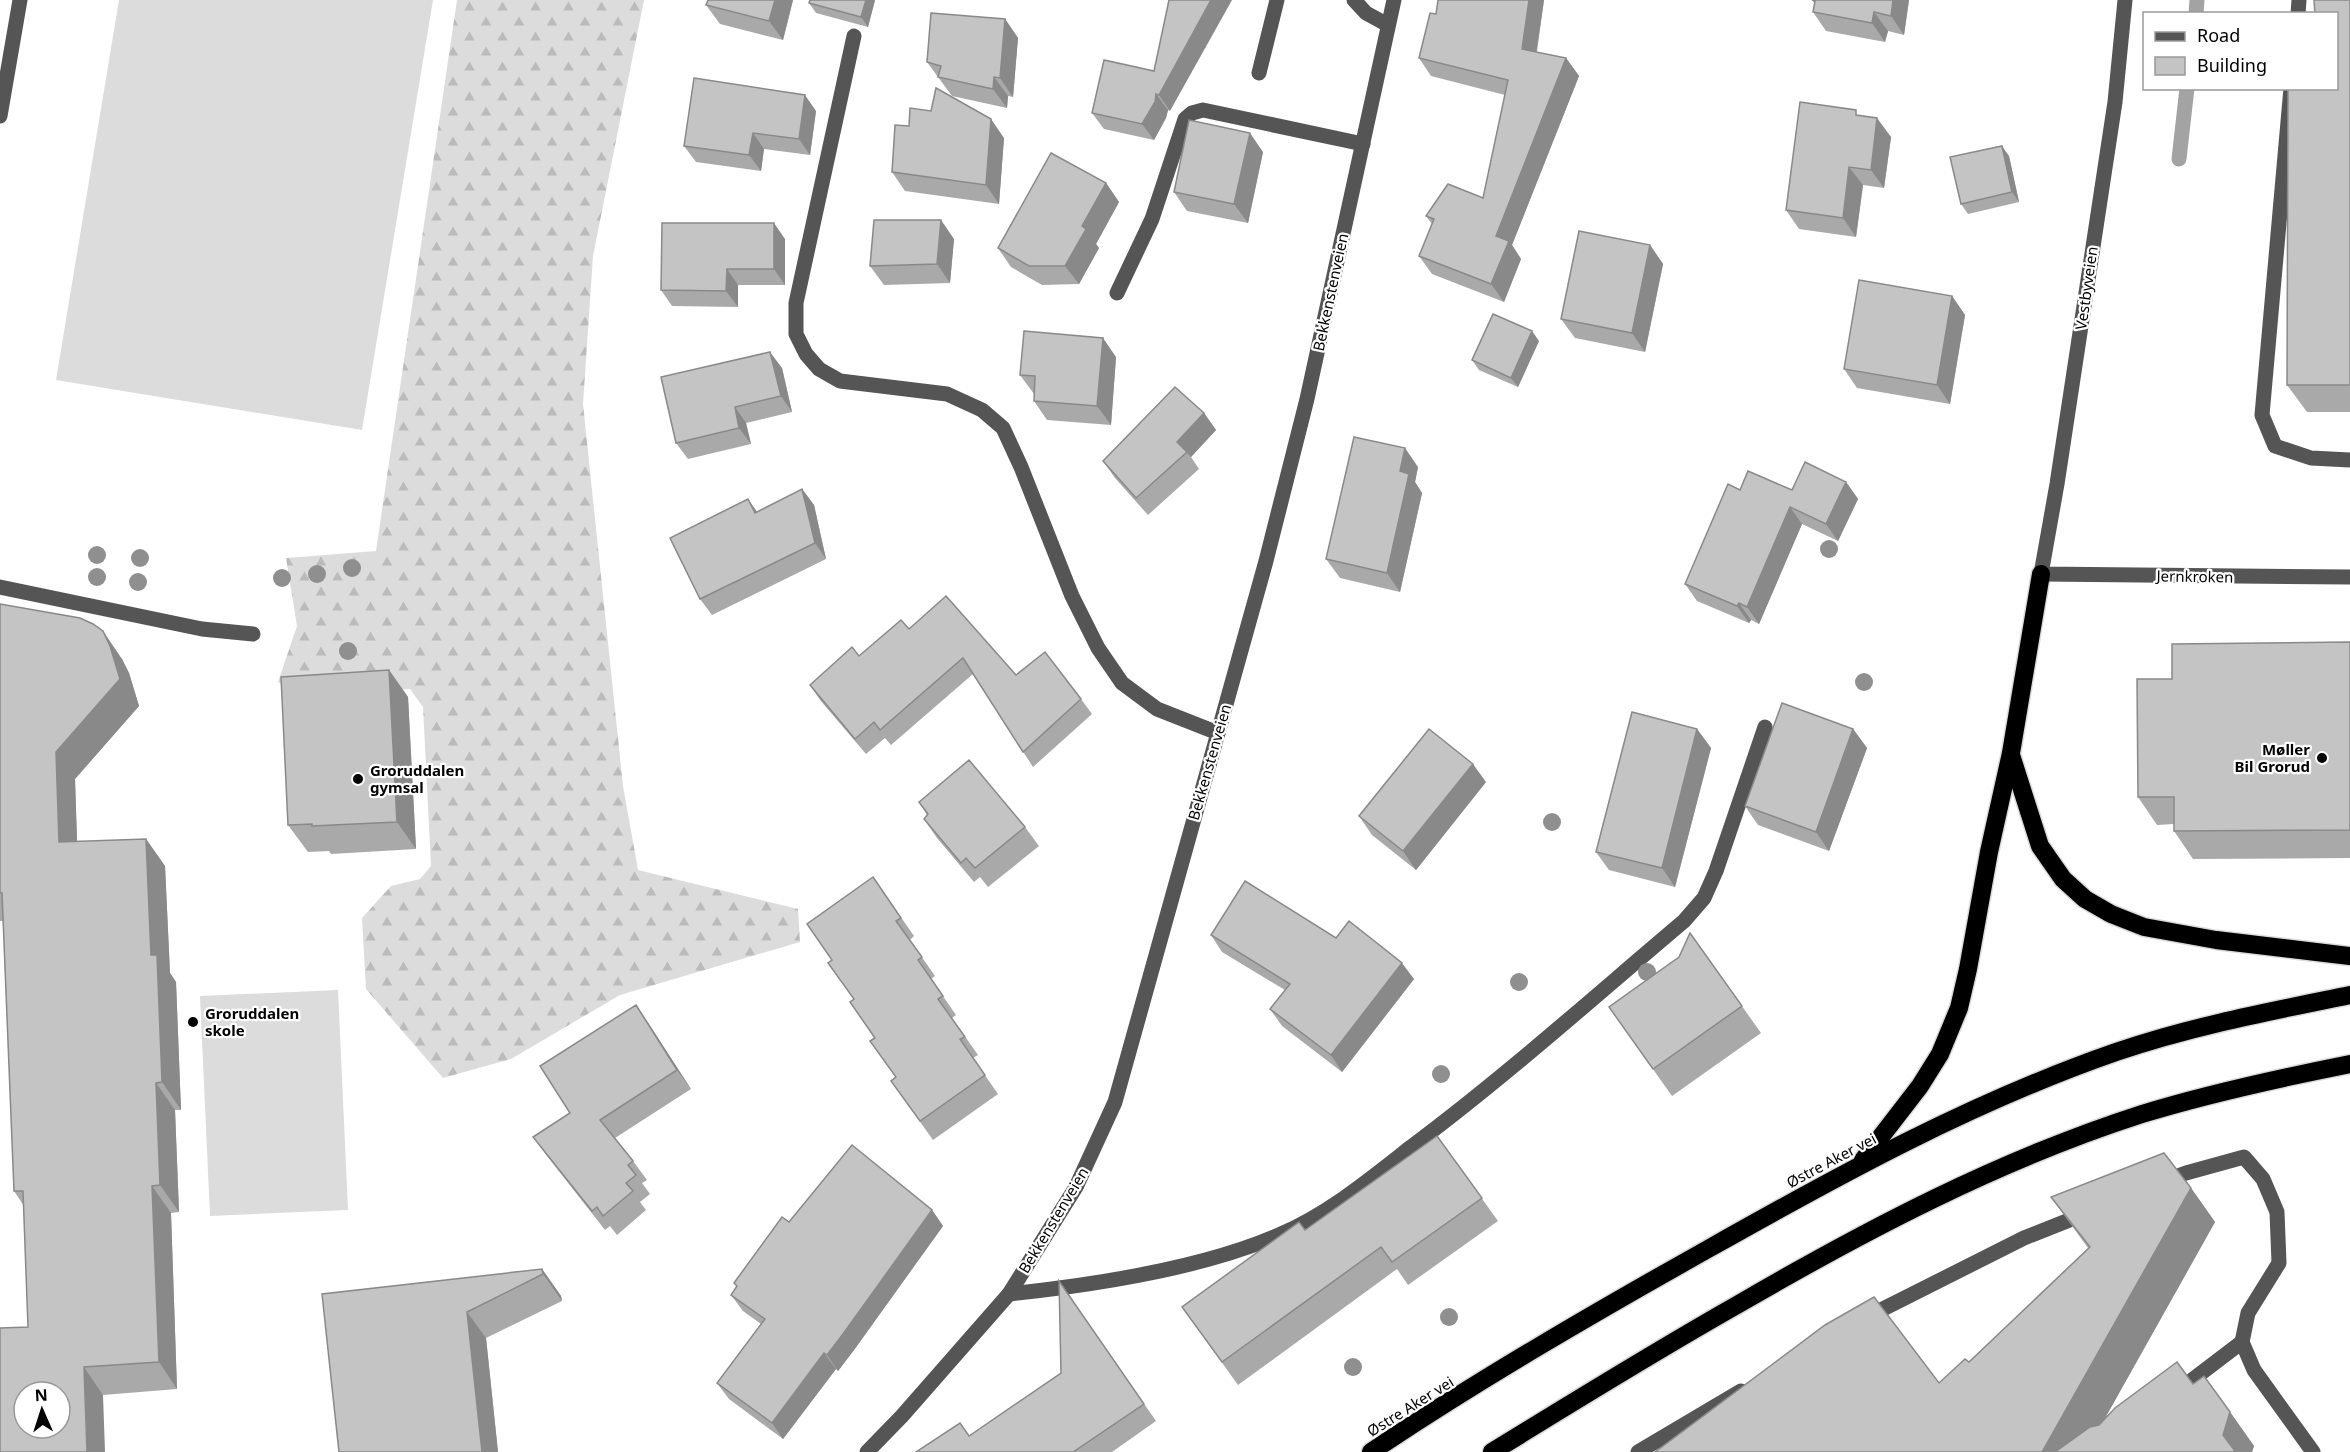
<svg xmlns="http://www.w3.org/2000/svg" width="2350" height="1452" viewBox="0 0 2350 1452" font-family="'Noto Sans',sans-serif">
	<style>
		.forest { fill: url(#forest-firs) }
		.pitch { fill: #dcdcdc }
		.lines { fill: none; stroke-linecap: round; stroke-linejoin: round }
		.stream { stroke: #a3a3a3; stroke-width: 15 }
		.highway-casing { stroke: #dbdbdb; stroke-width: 21 }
		.minor { stroke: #555; stroke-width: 15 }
		.highway { stroke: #000; stroke-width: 18 }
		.tree { fill: #8f8f8f }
		.wall { fill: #a9a9a9 }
		.shaded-wall { fill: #898989 }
		.building { fill: #c4c4c4; stroke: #898989; stroke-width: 1.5; fill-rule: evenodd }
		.poi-dot { fill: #000; stroke: #fff; stroke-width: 2 }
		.labels { text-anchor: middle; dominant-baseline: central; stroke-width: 4.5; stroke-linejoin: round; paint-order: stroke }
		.street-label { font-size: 15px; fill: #000; stroke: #fff }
		.poi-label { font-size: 15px; font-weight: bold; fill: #000; stroke: #fff; text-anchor: start }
	</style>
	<defs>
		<pattern id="forest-firs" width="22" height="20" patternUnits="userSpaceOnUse" patternTransform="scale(1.5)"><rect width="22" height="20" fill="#dcdcdc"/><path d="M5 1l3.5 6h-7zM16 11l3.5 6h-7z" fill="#bbb"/></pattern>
	</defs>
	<rect width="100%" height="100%" fill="#fff"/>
	<path class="forest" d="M457,0h187l-51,256 -10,148 40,382 15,84 160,39 2,33 -180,53 -109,64 -68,19 -77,-89 -4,-71 29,-32 29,-7 11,-13 -8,-159 -13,-18 -109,7 -23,-14 19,-56 -11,-68 90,-7z"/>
	<g class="pitch">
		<path d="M119,0h314l-71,430 -306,-50z"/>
		<path d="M338,990l10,220 -138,6 -10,-220z"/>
	</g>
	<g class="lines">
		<g class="stream">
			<path d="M2196,14l1,-14"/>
			<path d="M2179,159l8,-71"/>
		</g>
		<defs>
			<g id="highway">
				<path d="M2011,755l29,91 23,33 22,20 26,15 33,13 72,13 134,16"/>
				<path d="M1863,1160l57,-74 20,-32 19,-46 9,-39 21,-117 22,-99 30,-179"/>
				<path d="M1371,1452c109,-73 223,-139 337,-203 133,-75 264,-147 408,-197 76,-26 156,-41 234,-57"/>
				<path d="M1492,1452c81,-50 162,-100 245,-147 129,-75 262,-145 405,-191 68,-21 138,-36 208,-50"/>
			</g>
		</defs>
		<use href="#highway" class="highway-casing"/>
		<g class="minor">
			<path d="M1354,0l12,13 22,12"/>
			<path d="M2125,0l-10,102 -58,382 -16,90 309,3"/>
			<path d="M2298,14l1,-14"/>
			<path d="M854,36l-58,267v31l10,20 13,15 21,12 107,13 35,16 21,18 18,39 51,129 26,52 24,35 35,26 61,24"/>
			<path d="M1259,73l18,-73"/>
			<path d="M2291,88l-29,327 13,31 36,12 39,2"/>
			<path d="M0,116l20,-116"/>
			<path d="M1117,293l35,-74 33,-100 7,-6 11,-3 160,34"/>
			<path d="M0,587l202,42 51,5"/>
			<path d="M2162,1182l24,-9 58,-16 19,22 14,33 2,51 -31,50 -6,29 12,28 59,82"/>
			<path d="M1009,1294c85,-9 192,-25 270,-59 49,-21 90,-55 132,-88 95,-71 183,-150 273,-226l20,-23 12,-27 49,-144"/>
			<path d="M1865,1318l159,-80 63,-25"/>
			<path d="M2175,1393l67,-51"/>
			<path d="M867,1452l35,-36 107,-122 67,-107 39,-85 151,-541 41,-162 87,-399"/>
			<path d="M1638,1452l103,-61"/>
		</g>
		<use href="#highway" class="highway"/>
	</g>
	<g class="tree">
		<circle cx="1829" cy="549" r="9"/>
		<circle cx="97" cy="555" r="9"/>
		<circle cx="140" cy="558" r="9"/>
		<circle cx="352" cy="568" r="9"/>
		<circle cx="317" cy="574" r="9"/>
		<circle cx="97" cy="577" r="9"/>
		<circle cx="282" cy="578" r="9"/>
		<circle cx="138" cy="582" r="9"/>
		<circle cx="348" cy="651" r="9"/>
		<circle cx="1864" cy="682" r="9"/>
		<circle cx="1552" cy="822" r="9"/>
		<circle cx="1647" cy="972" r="9"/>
		<circle cx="1519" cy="982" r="9"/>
		<circle cx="1441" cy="1074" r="9"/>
		<circle cx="1449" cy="1317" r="9"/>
		<circle cx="1353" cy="1367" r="9"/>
	</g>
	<g class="wall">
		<path d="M708,0h85l-10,40 -63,-16 -14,-19z"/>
		<path d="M875,0l-7,27 -52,-14 -7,-10z"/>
		<path d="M1438,0h106l-7,52 29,6 13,18 -67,169 9,14 -17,43 -72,-28 -13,-18 13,-32 -6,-8 57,-18 22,-103 -74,-19 -12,-18 17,-44z"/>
		<path d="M1812,0h97l-5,35 -16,-4 -3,11 -59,-11 -13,-19 2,-8z"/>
		<path d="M2350,0v412h-43l-20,-27z"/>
		<path d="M1005,19l13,19 -5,59 -5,-1 -1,12 -55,-12 -25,-34z"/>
		<path d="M1154,71l16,40 -2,-1 -2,8 -12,22 -50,-11 -12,-16z"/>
		<path d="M816,111l-6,44 -46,-6 -3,22 -65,-9 -12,-16z"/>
		<path d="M931,111l73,27 -5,66 -94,-13 -13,-19 17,-46z"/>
		<path d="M1861,116l30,21 -7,51 -21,-3 -7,52 -57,-8 -13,-19z"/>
		<path d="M1263,152l-15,71 -61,-12 -13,-19z"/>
		<path d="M2009,156l10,46 -51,12 -7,-10z"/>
		<path d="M1106,183l13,19 -23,42 3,4 -20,36 -37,1 -31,-18 -13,-19z"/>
		<path d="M785,239v46h-47v22l-66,-1 -11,-16z"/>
		<path d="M954,239l-4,44 -66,2 -14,-19z"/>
		<path d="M1650,245l13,19 -18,88 -70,-14 -14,-19z"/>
		<path d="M1952,296l13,19 -15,89 -93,-16 -13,-19z"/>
		<path d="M1539,341l-21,46 -39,-17 -7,-10z"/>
		<path d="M1116,357l-5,68 -64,-5 -13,-19v-7l-14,-19z"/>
		<path d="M782,368l10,44 -46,11 5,21 -63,15 -12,-16z"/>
		<path d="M1204,413l12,17 -25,27 8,12 -51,46 -33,-37 -12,-17z"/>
		<path d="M1418,467l-3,15 7,11 -22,99 -60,-14 -14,-19z"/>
		<path d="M1846,482l12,17 -20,42 -36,-17 -43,100 -8,-4 -2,3 -52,-22 -12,-17 55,-94h52z"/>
		<path d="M802,489l12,16 12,54 -114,56 -12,-16 48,-100 9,13z"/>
		<path d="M0,604l122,55 7,14 10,33 -64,73 2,63 69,-3 19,27 5,107 6,9 5,128h-6l4,102 -8,1 6,176 -74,6 -75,-68 -4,-121 -10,-15 -11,-270h-3z"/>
		<path d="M909,629l107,46 65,24 11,15 -59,53 -60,-93 -82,71 -6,-7 -19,16 -46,-54 -10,-15z"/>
		<path d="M2350,642v216l-157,1 -19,-28v-7l-17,1 -19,-28 34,-118z"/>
		<path d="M389,670l19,27 8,152 -85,5 -2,-3 -21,1 -20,-27z"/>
		<path d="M1697,729l14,19 -36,139 -66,-17 -13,-18z"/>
		<path d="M1853,729l14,19 -38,103 -71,-26 -13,-19z"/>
		<path d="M1486,782l-70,88 -44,-35 -13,-19z"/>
		<path d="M919,802l106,25 14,19 -51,41 -8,-10 -6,5 -37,-44 -13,-19 3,-4z"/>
		<path d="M873,877l41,59 -4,4 25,36 -4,3 25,36 -4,3 26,37 -5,3 25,36 -65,46 -42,-59 4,-4 -42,-78z"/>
		<path d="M1690,933l71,100 -89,63 -63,-89 70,-50z"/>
		<path d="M1211,935l125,3 78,41 -72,93 -60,-46 -12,-17 15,-19 -63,-38z"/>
		<path d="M636,1005l55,84 -76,49 18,23 14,19 -5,3 8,11 -10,8 6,8 -29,25 -7,-9 -5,4 -58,-74 -14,-19 37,-24z"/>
		<path d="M1437,1136l61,85 -90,64 -11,-16 -159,116 -56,-78 123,-77z"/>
		<path d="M2191,1188l24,34 -111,198 89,-36 37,28 24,34 -2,6h-597l284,-69 30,-21 119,-114 -37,-51z"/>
		<path d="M932,1210l11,16 -89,124 -16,21 -2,-2 -53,70 -54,-40 -12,-16 44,-59 -18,-13 -12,-16 6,-8 -3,-4z"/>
		<path d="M542,1269l19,27 1,5 -76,37 12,114h-159l-17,-158z"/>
		<path d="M1059,1281l97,140 -44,31h-196l54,-16 91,-63z"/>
	</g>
	<g class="shaded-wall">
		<path d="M775,0h18l-10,40 -14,-19z"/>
		<path d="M866,0h9l-7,27 -7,-10z"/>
		<path d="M1211,0h21l-62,111 -11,-16z"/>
		<path d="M1529,0h15l-10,67 -12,-18z"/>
		<path d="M1893,0h16l-5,35 -13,-19z"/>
		<path d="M1874,12l14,19 -3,11 -13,-19z"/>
		<path d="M1005,19l13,19 -5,59 -13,-19z"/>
		<path d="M1566,58l13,18 -67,169 9,14 -17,43 -13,-18 5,-48z"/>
		<path d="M994,77l14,19 -1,12 -14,-19z"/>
		<path d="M1156,94l12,16 -2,8 -12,22 -12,-16z"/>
		<path d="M805,95l11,16 -6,44 -11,-16z"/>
		<path d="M1877,118l14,19 -7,51 -13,-18z"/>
		<path d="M991,119l13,19 -5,66 -13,-19z"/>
		<path d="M753,133l11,16 -3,22 -12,-16z"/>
		<path d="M1250,133l13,19 -15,71 -14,-19z"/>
		<path d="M2002,146l7,10 10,46 -7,-10z"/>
		<path d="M1849,167l14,18 -7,52 -13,-19z"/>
		<path d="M1106,183l13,19 -23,42 3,4 -20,36 -14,-18 17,-40z"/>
		<path d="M941,220l13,19 -4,44 -13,-19z"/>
		<path d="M774,223l11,16v46l-11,-16z"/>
		<path d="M1650,245l13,19 -18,88 -13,-19z"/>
		<path d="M727,269l11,16v22l-12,-16z"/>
		<path d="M1952,296l13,19 -15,89 -13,-19z"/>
		<path d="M1532,331l7,10 -21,46 -7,-9z"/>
		<path d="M1103,338l13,19 -5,68 -14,-19z"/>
		<path d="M770,352l12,16 10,44 -11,-16z"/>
		<path d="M735,407l11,16 5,21 -12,-16z"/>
		<path d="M1204,413l12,17 -25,27 -14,-15z"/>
		<path d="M1405,448l13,19 -3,15 7,11 -22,99 -13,-19 13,-102z"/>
		<path d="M1846,482l12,17 -20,42 -12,-17z"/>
		<path d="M802,489l12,16 12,54 -11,-16z"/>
		<path d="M748,499l11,16 -4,-2z"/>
		<path d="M1790,507l12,17 -43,100 -12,-17z"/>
		<path d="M1739,603l12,17 -2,3 -12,-17z"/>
		<path d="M103,631l19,28 7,14 10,33 -64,73 3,90 -19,-27 -3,-90z"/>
		<path d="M389,670l19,27 8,152 -19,-27z"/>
		<path d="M1697,729l14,19 -36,139 -13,-19z"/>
		<path d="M1853,729l14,19 -38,103 -13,-19z"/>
		<path d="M1473,764l13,18 -70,88 -13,-19z"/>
		<path d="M146,839l19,27 5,107 6,9 5,128 -19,-28 -11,-127z"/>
		<path d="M1402,963l12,16 -72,93 -11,-17z"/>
		<path d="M636,1005l13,19 42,65 -14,-19z"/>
		<path d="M156,1083l19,27 4,102 -19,-27z"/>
		<path d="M152,1186l19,27 6,176 -18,-27z"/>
		<path d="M2191,1188l24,34 -129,230h-44z"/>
		<path d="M932,1210l11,16 -89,124 -16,21 -11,-16z"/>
		<path d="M542,1269l19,27 1,5 -19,-27z"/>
		<path d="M467,1312l19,26 12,114h-16z"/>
		<path d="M824,1353l12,16 -53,70 -11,-16z"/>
		<path d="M84,1367l19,28 2,57h-18z"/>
		<path d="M2230,1412l24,34 -2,6h-16l-13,-17z"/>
	</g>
	<g class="building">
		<path d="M708,0h67l-6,21 -63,-16z"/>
		<path d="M810,0h56l-5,17 -52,-14z"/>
		<path d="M1169,0h42l-52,95 -3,-1 -1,8 -13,22 -50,-11 12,-53 50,11z"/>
		<path d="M1438,0h91l-7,49 44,9 -70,178 13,5 -18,43 -72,-28 15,-37 -8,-3 22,-32 35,14 25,-118 -89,-22 11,-45 6,1z"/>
		<path d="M1812,0h81l-2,16 -17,-4 -2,11 -59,-11 2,-11z"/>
		<path d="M2314,0h36v385h-63l1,-297h49v-74h-22z"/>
		<path d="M931,13l74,6 -5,59 -6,-1 -1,12 -55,-12 3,-11 -14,-4z"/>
		<path d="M694,78l111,17 -6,44 -46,-6 -4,22 -65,-9z"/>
		<path d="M936,88l55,31 -5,66 -94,-13 3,-47 14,1 1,-18 21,3z"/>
		<path d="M1800,102l56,8v5l21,3 -6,52 -22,-3 -6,51 -57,-8z"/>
		<path d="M1189,120l61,13 -16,71 -60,-12z"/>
		<path d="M2002,146l10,46 -51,12 -11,-47z"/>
		<path d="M1051,153l55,30 -24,43 4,3 -21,37h-36l-31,-18z"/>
		<path d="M874,220h67l-4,44 -67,2z"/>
		<path d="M662,223h112v46h-47l-1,22 -65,-1z"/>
		<path d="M1579,231l71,14 -18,88 -71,-14z"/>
		<path d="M1859,280l93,16 -15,89 -93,-16z"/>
		<path d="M1493,314l39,17 -21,47 -39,-18z"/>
		<path d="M1024,331l79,7 -6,68 -63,-5 1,-25 -15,-1z"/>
		<path d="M770,352l11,44 -46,11 4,21 -63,15 -15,-66z"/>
		<path d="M1175,387l29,26 -27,29 10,10 -51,46 -33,-37z"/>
		<path d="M1354,437l51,11 -5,23 9,3 -22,99 -61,-14z"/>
		<path d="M1805,462l41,20 -20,42 -36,-17 -43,100 -8,-4 -2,3 -52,-22 43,-100 12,6 8,-19 44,19z"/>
		<path d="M802,489l13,54 -115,56 -30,-61 78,-39 7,14z"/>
		<path d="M946,596l70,79 29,-23 36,47 -58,53 -60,-94 -83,72 -6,-8 -19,17 -45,-54 42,-38 7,9 42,-36 8,9z"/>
		<path d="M0,604l80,14 13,6 10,7 7,15 10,33 -64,73 3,90 87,-3 5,116h6l5,127 -6,1 4,102 -8,1 7,176 -75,5 3,85h-87v-124l28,-1 -5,-136h-9l-12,-298h-2zM24,1392h36v36h-36z"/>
		<path d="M2350,642v188l-176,1v-34h-36l-1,-118h35v-35z"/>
		<path d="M389,670l8,152 -85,4v-2l-24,1 -7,-148z"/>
		<path d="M1782,703l71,26 -37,103 -71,-26z"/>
		<path d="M1632,712l65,17 -35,139 -66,-16z"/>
		<path d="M1429,729l44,35 -70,87 -44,-35z"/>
		<path d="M969,760l56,67 -50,41 -9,-10 -5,5 -37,-44 4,-5 -9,-12z"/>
		<path d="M873,877l28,41 -5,3 26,36 -4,3 25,36 -5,3 27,38 -5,2 25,36 -65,46 -29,-40 5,-4 -26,-36 5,-3 -25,-36 4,-3 -26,-36 4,-3 -25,-36z"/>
		<path d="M1245,881l91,57 13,-17 53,42 -71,92 -61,-46 20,-25 -79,-49z"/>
		<path d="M1690,933l52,73 -89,63 -44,-62 70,-50z"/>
		<path d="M636,1005l41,65 -77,50 33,41 -5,4 8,10 -10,8 7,8 -30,25 -6,-9 -5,4 -59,-74 37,-24 -30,-47z"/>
		<path d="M1437,1136l45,62 -90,64 -11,-15 -159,115 -40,-55 117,-85 6,8z"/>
		<path d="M852,1145l80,65 -89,124 -16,21 -3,-2 -52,70 -55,-40 48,-64 -34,-24 6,-9 -3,-3 48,-66 7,5z"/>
		<path d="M2164,1153l27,35 -149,264h-387l170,-127 49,-28 65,86 26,-24 4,3 121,-115 -39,-50z"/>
		<path d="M542,1269l1,5 -76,38 15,140h-143l-17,-158z"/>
		<path d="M1059,1281l85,123 -71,48h-157l44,-29 9,13 92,-63z"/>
		<path d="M2177,1362l16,22 11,-8 26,36 -7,23 12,16 -2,1h-178l35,-25 9,-2 16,-17z"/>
	</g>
	<g class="poi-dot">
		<circle cx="2322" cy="758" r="6"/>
		<circle cx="358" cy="779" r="6"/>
		<circle cx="193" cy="1022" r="6"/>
	</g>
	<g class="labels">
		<g class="street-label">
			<text transform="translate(2086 288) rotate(-82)">Vestbyveien</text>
			<text transform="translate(1330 292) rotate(-78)">Bekkenstenveien</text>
			<text transform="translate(2195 576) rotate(1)">Jernkroken</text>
			<text transform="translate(1209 762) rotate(-74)">Bekkenstenveien</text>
			<text transform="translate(1831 1160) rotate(-28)">Østre Aker vei</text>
			<text transform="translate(1053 1220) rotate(-59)">Bekkenstenveien</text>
			<text transform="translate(1410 1406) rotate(-32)">Østre Aker vei</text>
		</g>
		<g class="poi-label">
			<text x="2310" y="749" text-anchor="end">Møller<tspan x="2310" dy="17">Bil Grorud</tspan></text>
			<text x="370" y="770">Groruddalen<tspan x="370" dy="17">gymsal</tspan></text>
			<text x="205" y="1013">Groruddalen<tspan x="205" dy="17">skole</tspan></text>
		</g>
	</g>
	<rect x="2143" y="12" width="195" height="78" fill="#ffffff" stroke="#999999" stroke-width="1.5"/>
	<rect x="2155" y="32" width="30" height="9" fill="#555555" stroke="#999999" stroke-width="1.5"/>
	<text x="2197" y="42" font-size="18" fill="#000000">Road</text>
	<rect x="2155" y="57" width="30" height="18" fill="#c4c4c4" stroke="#999999" stroke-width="1.5"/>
	<text x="2197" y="72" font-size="18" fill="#000000">Building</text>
	<g transform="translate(42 1410) rotate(357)"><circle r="28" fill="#ffffff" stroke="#999999" stroke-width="1.5"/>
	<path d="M0-4.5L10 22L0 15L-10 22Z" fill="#000000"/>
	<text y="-9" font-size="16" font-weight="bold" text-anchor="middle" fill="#000000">N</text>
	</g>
</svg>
